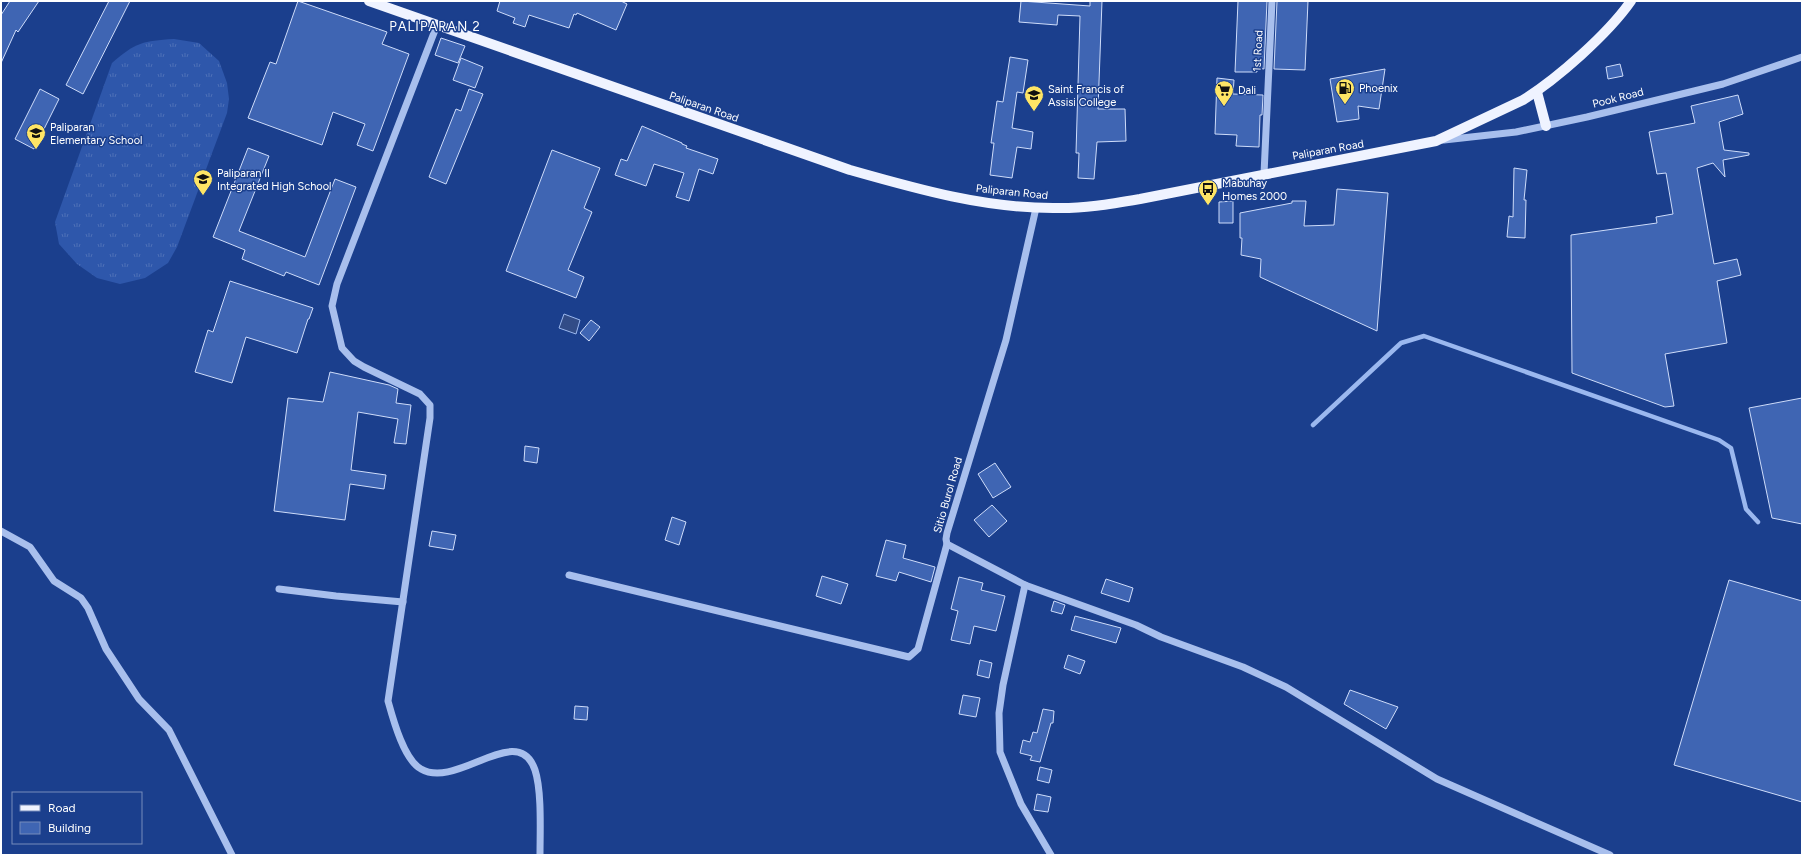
<svg xmlns="http://www.w3.org/2000/svg" width="1803" height="856" viewBox="0 0 1803 856" font-family="Figtree,sans-serif">
	<style>
		.grass { fill: url(#grass-tufts) }
		.water { fill: #324c87; stroke: #9bb8ef }
		.lines { fill: none; stroke-linecap: round; stroke-linejoin: round }
		.stream { stroke: #9bb8ef; stroke-width: 4.5 }
		.building { fill: #3f65b3; stroke: #cedcfa }
		.minor { stroke: #a8bfed; stroke-width: 7 }
		.major { stroke: #eff3ff; stroke-width: 10 }
		.labels { text-anchor: middle; dominant-baseline: central; stroke-width: 3; stroke-linejoin: round; paint-order: stroke }
		.street-label { font-size: 11px; fill: #fff; stroke: #1b3f8d }
		.poi-label { font-size: 11px; fill: #fff; stroke: #1b3f8d; text-anchor: start }
		.quarter-label { font-size: 13px; letter-spacing: 1px; fill: #fff; stroke: #1b3f8d }
	</style>
	<defs>
		<pattern id="grass-tufts" width="24" height="20" patternUnits="userSpaceOnUse"><rect width="24" height="20" fill="#2e57ab"/><path d="M3 7l-1-3M5 7V3M7 7l1-3M15 17l-1-3M17 17v-4M19 17l1-3" fill="none" stroke="#4d70b8"/></pattern>
	</defs>
	<rect width="100%" height="100%" fill="#1b3f8d"/>
	<path class="grass" d="M174,39l25,4 20,18 8,22 2,16 -2,14 -50,134 -9,16 -23,15 -25,6 -23,-6 -20,-14 -18,-20 -4,-22 57,-159c24,-21 31,-22 62,-24z"/>
	<path class="water" d="M564,314l16,6 -4,14 -17,-6z"/>
	<g class="lines">
		<path class="stream" d="M1313,425l88,-82 23,-7 295,104 12,8 15,61 12,13"/>
	</g>
	<g class="building">
		<path d="M10,1h29l-21,31 -2,-2 -15,33v-48z"/>
		<path d="M109,1h21l-47,93 -17,-9z"/>
		<path d="M298,1l89,31 -5,12 27,10 -36,97 -16,-6 8,-21 -32,-12 -11,33 -74,-27 22,-56 6,2z"/>
		<path d="M500,1h121l6,3 -11,26 -39,-17 -1,2 -2,-1 -5,14 -40,-13 -4,12 -12,-4 2,-5 -18,-7z"/>
		<path d="M1021,1l69,5v-5h12l-4,108h27l1,32 -29,1 -3,37 -16,-1 1,-25h-3l4,-137 -22,-1 -1,10 -38,-3z"/>
		<path d="M1238,1h29l-3,68 -7,-1v4h-22z"/>
		<path d="M1277,1h31l-3,69 -31,-1z"/>
		<path d="M441,38l24,8 -7,17 -23,-8z"/>
		<path d="M1010,57l18,3 -5,33 -6,-1 -5,36 21,4 -2,17 -14,-2 -5,31 -22,-3 4,-32h-3l6,-42 6,1z"/>
		<path d="M461,58l22,9 -8,21 -22,-8z"/>
		<path d="M1620,64l3,12 -15,3 -2,-12z"/>
		<path d="M1385,69l-6,40 -21,-3 1,13 -22,3 -7,-43z"/>
		<path d="M1217,78l17,2 -1,14 30,1 -1,20h-2l-1,32 -23,-1 1,-11 -22,-1z"/>
		<path d="M40,89l19,10 -25,50 -19,-10z"/>
		<path d="M469,89l14,5 -37,90 -17,-7 27,-68 5,2z"/>
		<path d="M1738,95l5,19 -24,8 5,28 25,3v2l-26,5 2,17 -12,-14 -16,5 17,96 23,-5 4,16 -24,6 10,62 -62,11 9,52 -9,1 -93,-34 -1,-138 86,-12 -1,-6 17,-3 -7,-41 -9,1 -8,-42 46,-9 -4,-17z"/>
		<path d="M642,126l40,17v1l5,2 -1,2 32,11 -5,15 -14,-5 -10,32 -13,-4 8,-24 -30,-9 -8,22 -31,-11 6,-16 6,2z"/>
		<path d="M248,148l21,8 -30,75 66,26 30,-78 21,8 -37,98 -33,-13 -2,4 -42,-17 3,-9 -32,-13z"/>
		<path d="M552,150l48,18 -16,40 8,4 -24,58 16,7 -8,21 -70,-27z"/>
		<path d="M1514,168l13,2 -3,30h2l-1,38 -18,-1 2,-21 4,1z"/>
		<path d="M1337,189l51,4 -11,138 -117,-54 1,-18 -20,-4 1,-17h-2v-25l52,-10v-2h14l-2,25 30,-1z"/>
		<path d="M1233,201v22h-14v-21z"/>
		<path d="M230,281l83,27 -4,11h-1l-11,34 -51,-16 -14,46 -37,-11 13,-42 5,2z"/>
		<path d="M591,320l9,7 -11,14 -9,-8z"/>
		<path d="M330,372l59,13 9,4 -2,14 15,2 -5,39 -12,-1 4,-24 -40,-7 -7,58 35,5 -2,14 -34,-5 -5,36 -71,-9 14,-113 35,4z"/>
		<path d="M1802,398v126l-30,-6 -23,-110z"/>
		<path d="M525,446l14,2 -2,15 -13,-2z"/>
		<path d="M995,463l16,24 -18,11 -15,-24z"/>
		<path d="M992,505l15,16 -18,16 -15,-17z"/>
		<path d="M672,517l14,5 -7,23 -14,-5z"/>
		<path d="M432,531l24,4 -3,15 -24,-4z"/>
		<path d="M886,540l20,5 -3,13 32,9 -4,15 -32,-10 -3,9 -20,-5z"/>
		<path d="M822,576l26,8 -7,20 -25,-8z"/>
		<path d="M959,577l24,6 -2,7 24,6 -9,35 -22,-5 -4,18 -19,-4 7,-29 -7,-2z"/>
		<path d="M1106,579l27,9 -4,14 -28,-9z"/>
		<path d="M1729,580l73,21v201l-128,-37z"/>
		<path d="M1054,601l11,4 -3,9 -11,-3z"/>
		<path d="M1075,616l46,12 -5,15 -45,-13z"/>
		<path d="M1068,655l17,6 -5,13 -16,-6z"/>
		<path d="M980,660l12,3 -3,15 -12,-3z"/>
		<path d="M1350,690l48,17 -12,22 -42,-25z"/>
		<path d="M963,695l17,3 -4,19 -17,-3z"/>
		<path d="M575,706l13,1 -1,13 -13,-1z"/>
		<path d="M1043,709l11,2 -1,12h-2l-11,39 -10,-2 2,-4 -12,-3 3,-13 7,2 3,-10 4,1z"/>
		<path d="M1040,767l12,3 -3,13 -12,-3z"/>
		<path d="M1037,794l14,3 -3,15 -14,-2z"/>
	</g>
	<g class="lines">
		<g class="minor">
			<path d="M437,25l-100,259 -5,22 10,42 12,13 10,6 56,27 10,11v13l-42,283c5,18 16,59 33,68 36,21 97,-49 114,1 7,21 5,62 5,85"/>
			<path d="M1444,140l72,-8 71,-15 136,-33 79,-27"/>
			<path d="M1264,174l8,-173"/>
			<path d="M1036,208l-30,132 -59,193 -1,6 1,5 78,41 111,40 25,12 82,30 43,20 151,92 173,76"/>
			<path d="M1,531l29,16 24,34 27,17 7,10 18,41 33,50 30,31 63,125"/>
			<path d="M569,575l340,82 9,-8 29,-105"/>
			<path d="M1025,585l-22,100 -4,28 1,39 21,52 30,51"/>
			<path d="M279,589l57,7 67,6"/>
		</g>
		<g class="major">
			<path d="M369,1l481,169c67,19 133,38 203,38 29,1 58,-4 87,-9l296,-58 87,-41c34,-21 85,-66 108,-99"/>
			<path d="M1537,92l9,34"/>
		</g>
	</g>
	<defs>
		<symbol id="fuel-pin" viewBox="-11 -11 22 30"><path d="M0 17L-7.5 6A9.5 9.5 0 1 1 7.5 6Z" fill="#fee565" stroke="#1b3f8d"/><path d="M-5.5-6h7V0h2V4h1.3V-2.5L3-4.5l.8-.8L6-3V5H2.5V1h-1V6h-7ZM-4.2-4.7v3.2H.2V-4.7Z" fill="#111"/></symbol>
		<symbol id="supermarket-pin" viewBox="-11 -11 22 30"><path d="M0 17L-7.5 6A9.5 9.5 0 1 1 7.5 6Z" fill="#fee565" stroke="#1b3f8d"/><path d="M-6-5.5h2.5l.6 2H6L4.5 2H-2.5L-4.4-4H-6ZM-1.5 3.2a1.3 1.3 0 1 0 .1 0ZM3 3.2a1.3 1.3 0 1 0 .1 0Z" fill="#111"/></symbol>
		<symbol id="university-pin" viewBox="-11 -11 22 30"><path d="M0 17L-7.5 6A9.5 9.5 0 1 1 7.5 6Z" fill="#fee565" stroke="#1b3f8d"/><path d="M0-5L7-2L0 1L-7-2ZM-4 1L0 2.5L4 1V4Q0 6-4 4Z" fill="#111"/></symbol>
		<symbol id="school-pin" viewBox="-11 -11 22 30"><path d="M0 17L-7.5 6A9.5 9.5 0 1 1 7.5 6Z" fill="#fee565" stroke="#1b3f8d"/><path d="M0-5L7-2L0 1L-7-2ZM-4 1L0 2.5L4 1V4Q0 6-4 4Z" fill="#111"/></symbol>
		<symbol id="bus-pin" viewBox="-11 -11 22 30"><path d="M0 17L-7.5 6A9.5 9.5 0 1 1 7.5 6Z" fill="#fee565" stroke="#1b3f8d"/><path d="M-5-6H5V4H4V6H2V4H-2V6H-4V4H-5ZM-3.5-4V0h7V-4ZM-3.5 1.2v1.5H-2V1.2ZM2 1.2v1.5H3.5V1.2Z" fill="#111"/></symbol>
	</defs>
	<g fill-rule="evenodd">
		<use href="#fuel-pin" x="1334" y="77" width="22" height="30"/>
		<use href="#supermarket-pin" x="1213" y="79" width="22" height="30"/>
		<use href="#university-pin" x="1023" y="84" width="22" height="30"/>
		<use href="#school-pin" x="25" y="122" width="22" height="30"/>
		<use href="#school-pin" x="192" y="168" width="22" height="30"/>
		<use href="#bus-pin" x="1197" y="178" width="22" height="30"/>
	</g>
	<g class="labels">
		<g class="street-label">
			<text transform="translate(1258 51) rotate(-87)">1st Road</text>
			<text transform="translate(1618 98) rotate(-14)">Pook Road</text>
			<text transform="translate(704 107) rotate(19)">Paliparan Road</text>
			<text transform="translate(1328 150) rotate(-10)">Paliparan Road</text>
			<text transform="translate(1012 192) rotate(6)">Paliparan Road</text>
			<text transform="translate(948 495) rotate(-74)">Sitio Burol Road</text>
		</g>
		<g class="poi-label">
			<text x="1359" y="88">Phoenix</text>
			<text x="1048" y="89">Saint Francis of<tspan x="1048" dy="13">Assisi College</tspan></text>
			<text x="1238" y="90">Dali</text>
			<text x="50" y="127">Paliparan<tspan x="50" dy="13">Elementary School</tspan></text>
			<text x="217" y="173">Paliparan II<tspan x="217" dy="13">Integrated High School</tspan></text>
			<text x="1222" y="183">Mabuhay<tspan x="1222" dy="13">Homes 2000</tspan></text>
		</g>
		<g class="quarter-label">
			<text x="435" y="26">PALIPARAN 2</text>
		</g>
	</g>
	<rect width="1803" height="856" fill="none" stroke="#ffffff" stroke-width="4"/>
	<rect x="12" y="792" width="130" height="52" fill="#1b3f8d" stroke="#768cbb"/>
	<rect x="20" y="805" width="20" height="6" fill="#eff3ff" stroke="#768cbb"/>
	<text x="48" y="812" font-size="12" fill="#ffffff">Road</text>
	<rect x="20" y="822" width="20" height="12" fill="#3f65b3" stroke="#768cbb"/>
	<text x="48" y="832" font-size="12" fill="#ffffff">Building</text>
</svg>
